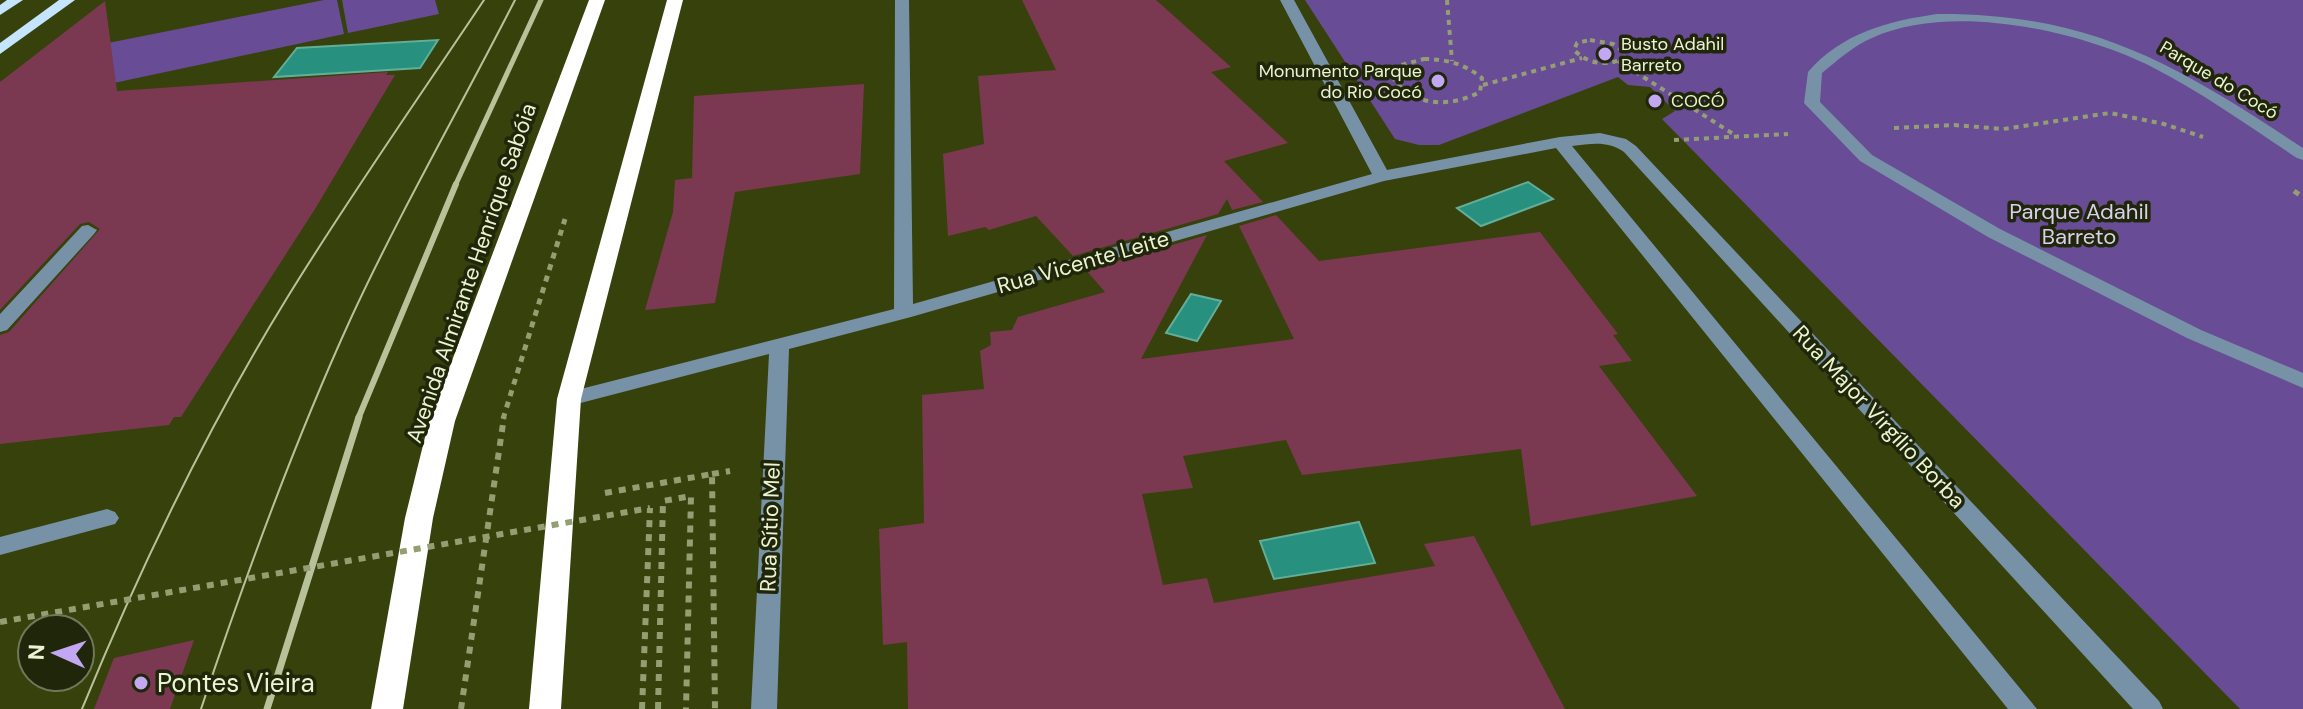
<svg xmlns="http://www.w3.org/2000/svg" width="2303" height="709" viewBox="0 0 2303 709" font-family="'DM Sans',sans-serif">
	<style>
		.green { fill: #694c96 }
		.water { fill: #28907f; stroke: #62ae98; stroke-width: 2 }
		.building { fill: #7a3950 }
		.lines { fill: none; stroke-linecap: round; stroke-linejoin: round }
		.path-far2 { stroke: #949e73; stroke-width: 4; stroke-dasharray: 5 5; stroke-linecap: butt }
		.path-far1 { stroke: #949e73; stroke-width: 5; stroke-dasharray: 6 6; stroke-linecap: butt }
		.path { stroke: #949e73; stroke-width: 6; stroke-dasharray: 7 7; stroke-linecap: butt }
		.minor { fill: #7792a6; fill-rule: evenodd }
		.major { fill: #c4e5fd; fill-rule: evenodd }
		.highway { fill: #fff; fill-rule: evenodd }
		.tram { stroke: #b8c29a; stroke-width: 2 }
		.rail-far2 { stroke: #b8c29a; stroke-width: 5 }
		.rail-far1 { stroke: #b8c29a; stroke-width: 6 }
		.rail { stroke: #b8c29a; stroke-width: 7 }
		.path-bridge { stroke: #949e73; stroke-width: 6; stroke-dasharray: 7 7; stroke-linecap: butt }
		.poi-dot { fill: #c2a8f3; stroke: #20260a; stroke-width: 3 }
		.labels { text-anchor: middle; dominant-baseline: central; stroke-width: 7; stroke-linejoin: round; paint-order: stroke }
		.far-poi-label { font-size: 18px; fill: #ebf4d2; stroke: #20260a; text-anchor: start }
		.far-street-label { font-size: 18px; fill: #ebf4d2; stroke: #20260a }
		.park-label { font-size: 22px; fill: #d9d1ec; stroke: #20260a }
		.street-label { font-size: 22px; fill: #ebf4d2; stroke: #20260a }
		.near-poi-label { font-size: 26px; fill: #ebf4d2; stroke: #20260a; text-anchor: start }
	</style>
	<rect width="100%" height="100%" fill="#37410c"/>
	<g class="green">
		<path d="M324,0h13l7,34 -268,57 7,-43z"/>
		<path d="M342,0h93l4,14 -91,19z"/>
		<path d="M1305,0h998v709h-63l-578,-590 13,-8 -25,-24 -22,-2 -10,-8 -179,68h-20l-24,-6z"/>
	</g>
	<g class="water">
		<path d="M438,40l-18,28 -146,9 23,-29z"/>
		<path d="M1528,182l25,17 -72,27 -24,-18z"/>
		<path d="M1191,294l30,7 -24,40 -31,-8z"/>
		<path d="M1359,522l16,41 -101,16 -14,-38z"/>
	</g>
	<g class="building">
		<path d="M1022,0h134l75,67 -20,5 77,71 -64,18 39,41 -31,8 -5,-11 -9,15 -145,42 -37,-40 -47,14 -4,-3 -37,9 -5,-82 41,-10 -6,-68 78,-6z"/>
		<path d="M105,1l12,90 271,-19 -2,3h9l-80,134 -134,208h-7l-5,8 -169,19v-109l9,-3 91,-103 -11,-7 -9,2 -80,86v-228z"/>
		<path d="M864,84l-4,90 -125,18 -20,111 -70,7 28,-98 2,-32 17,-2 2,-82z"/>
		<path d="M1276,215l43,46 221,-29 78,102 -5,1 19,26 -33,5 98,130 -166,30 -10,-77 -219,26 -16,-35 -103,16 10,32 -51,6 21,91 44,-7 7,25 221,-37 -11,-22 50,-8 91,173h-657l-1,-67 -24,3 -4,-116 45,-6 -2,-128 62,-6 -4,-38 11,-6 -1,-13 22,-2 6,-13 87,-25 -19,-22 121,-35 -66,124 153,-20 -55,-113z"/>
		<path d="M194,640l-24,69h-76l20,-51z"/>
	</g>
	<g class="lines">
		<g class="path-far2">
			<path d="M1447,0l5,61"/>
			<path d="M1590,40l23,4 10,7 1,7c-18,9 -36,6 -50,-8l3,-7z"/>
			<path d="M1424,59c22,0 41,5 58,19l-2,14c-30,16 -69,15 -88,-16l9,-11z"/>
			<path d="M1618,61l120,76"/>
			<path d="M1483,85l99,-27"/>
			<path d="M1894,128l60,-3 49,4 107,-16 54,11 39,13"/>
			<path d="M1674,140l114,-6"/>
		</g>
		<g class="path-far1">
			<path d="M2294,191l9,6"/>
			<path d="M503,419l62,-200"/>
		</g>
		<g class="path">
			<path d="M712,474l18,-3"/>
			<path d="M605,493l107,-19 3,235"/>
			<path d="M461,709l43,-292"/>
			<path d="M642,709l8,-201"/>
			<path d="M658,709l5,-208 28,-5 -5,213"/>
		</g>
		<g class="minor">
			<path d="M895,0h14l4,304 459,-130 -92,-174h14l93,170 173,-33 40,-4 26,6 10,7 523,555 4,8h-30l-509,-557c-17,-12 -33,-8 -52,-6l465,563h-29l-452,-561 -172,33 -473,136 -122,32 -12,360h-26l18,-355 -200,52 -7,-2 -3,-5 3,-5 7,-2 325,-83z"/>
			<path d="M1937,14c156,-1 241,52 366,134v12l-6,-2c-47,-31 -94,-65 -145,-91 -74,-37 -202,-65 -280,-29 -19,8 -34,22 -50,35l-2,29 52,53 128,74 201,101 102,43v15l-116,-50 -199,-101 -128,-76 -56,-58 4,-31c34,-39 80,-51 129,-58z"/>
			<path d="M88,225l9,5 -3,4 -87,96 -7,2v-18l82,-88z"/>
			<path d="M107,509l8,3 4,6 -4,6 -115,31v-18z"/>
		</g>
		<g class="major">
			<path d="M7,0h16l-23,15v-10z"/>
			<path d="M59,0h16l-75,54v-11z"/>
		</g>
		<g class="highway">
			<path d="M589,0h16l-150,421 -22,97 -30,191h-32l34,-191 24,-97z"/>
			<path d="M667,0h16l-102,399 -20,310h-32l28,-310z"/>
		</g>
		<g class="tram">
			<path d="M82,709c58,-141 125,-281 205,-411 62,-101 131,-199 197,-298"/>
			<path d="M201,709c44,-132 92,-264 150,-391 50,-108 110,-212 164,-318"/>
		</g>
		<path class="rail-far2" d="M455,186l86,-186"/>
		<path class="rail-far1" d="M358,419l98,-235"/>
		<path class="rail" d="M267,709l92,-292"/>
		<path class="path-bridge" d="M0,622l650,-114"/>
	</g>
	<g class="poi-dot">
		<circle cx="1605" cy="54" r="8"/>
		<circle cx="1438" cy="81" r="8"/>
		<circle cx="1655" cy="101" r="8"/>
		<circle cx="141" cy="683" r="8"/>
	</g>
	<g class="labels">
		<g class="far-poi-label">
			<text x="1621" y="44">Busto Adahil<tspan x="1621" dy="21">Barreto</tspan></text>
			<text x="1422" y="71" text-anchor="end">Monumento Parque<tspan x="1422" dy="21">do Rio Cocó</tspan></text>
			<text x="1671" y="101">COCÓ</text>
		</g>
		<g class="far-street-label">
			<text transform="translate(2219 80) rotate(31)">Parque do Cocó</text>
		</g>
		<g class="park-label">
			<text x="2079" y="211">Parque Adahil<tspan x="2079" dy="25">Barreto</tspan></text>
		</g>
		<g class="street-label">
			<text transform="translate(1083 262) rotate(-16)">Rua Vicente Leite</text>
			<text transform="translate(471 273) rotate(-71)">Avenida Almirante Henrique Sabóia</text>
			<text transform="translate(1879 417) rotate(47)">Rua Major Virgílio Borba</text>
			<text transform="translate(770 527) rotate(-88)">Rua Sítio Mel</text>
		</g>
		<g class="near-poi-label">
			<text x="157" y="683">Pontes Vieira</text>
		</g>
	</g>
	<g transform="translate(56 653) rotate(273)"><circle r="38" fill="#20260a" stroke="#71785a" stroke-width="2"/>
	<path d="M0-6L14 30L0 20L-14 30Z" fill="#c2a8f3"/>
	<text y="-12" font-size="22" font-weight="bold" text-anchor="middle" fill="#ebf4d2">N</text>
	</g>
</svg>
